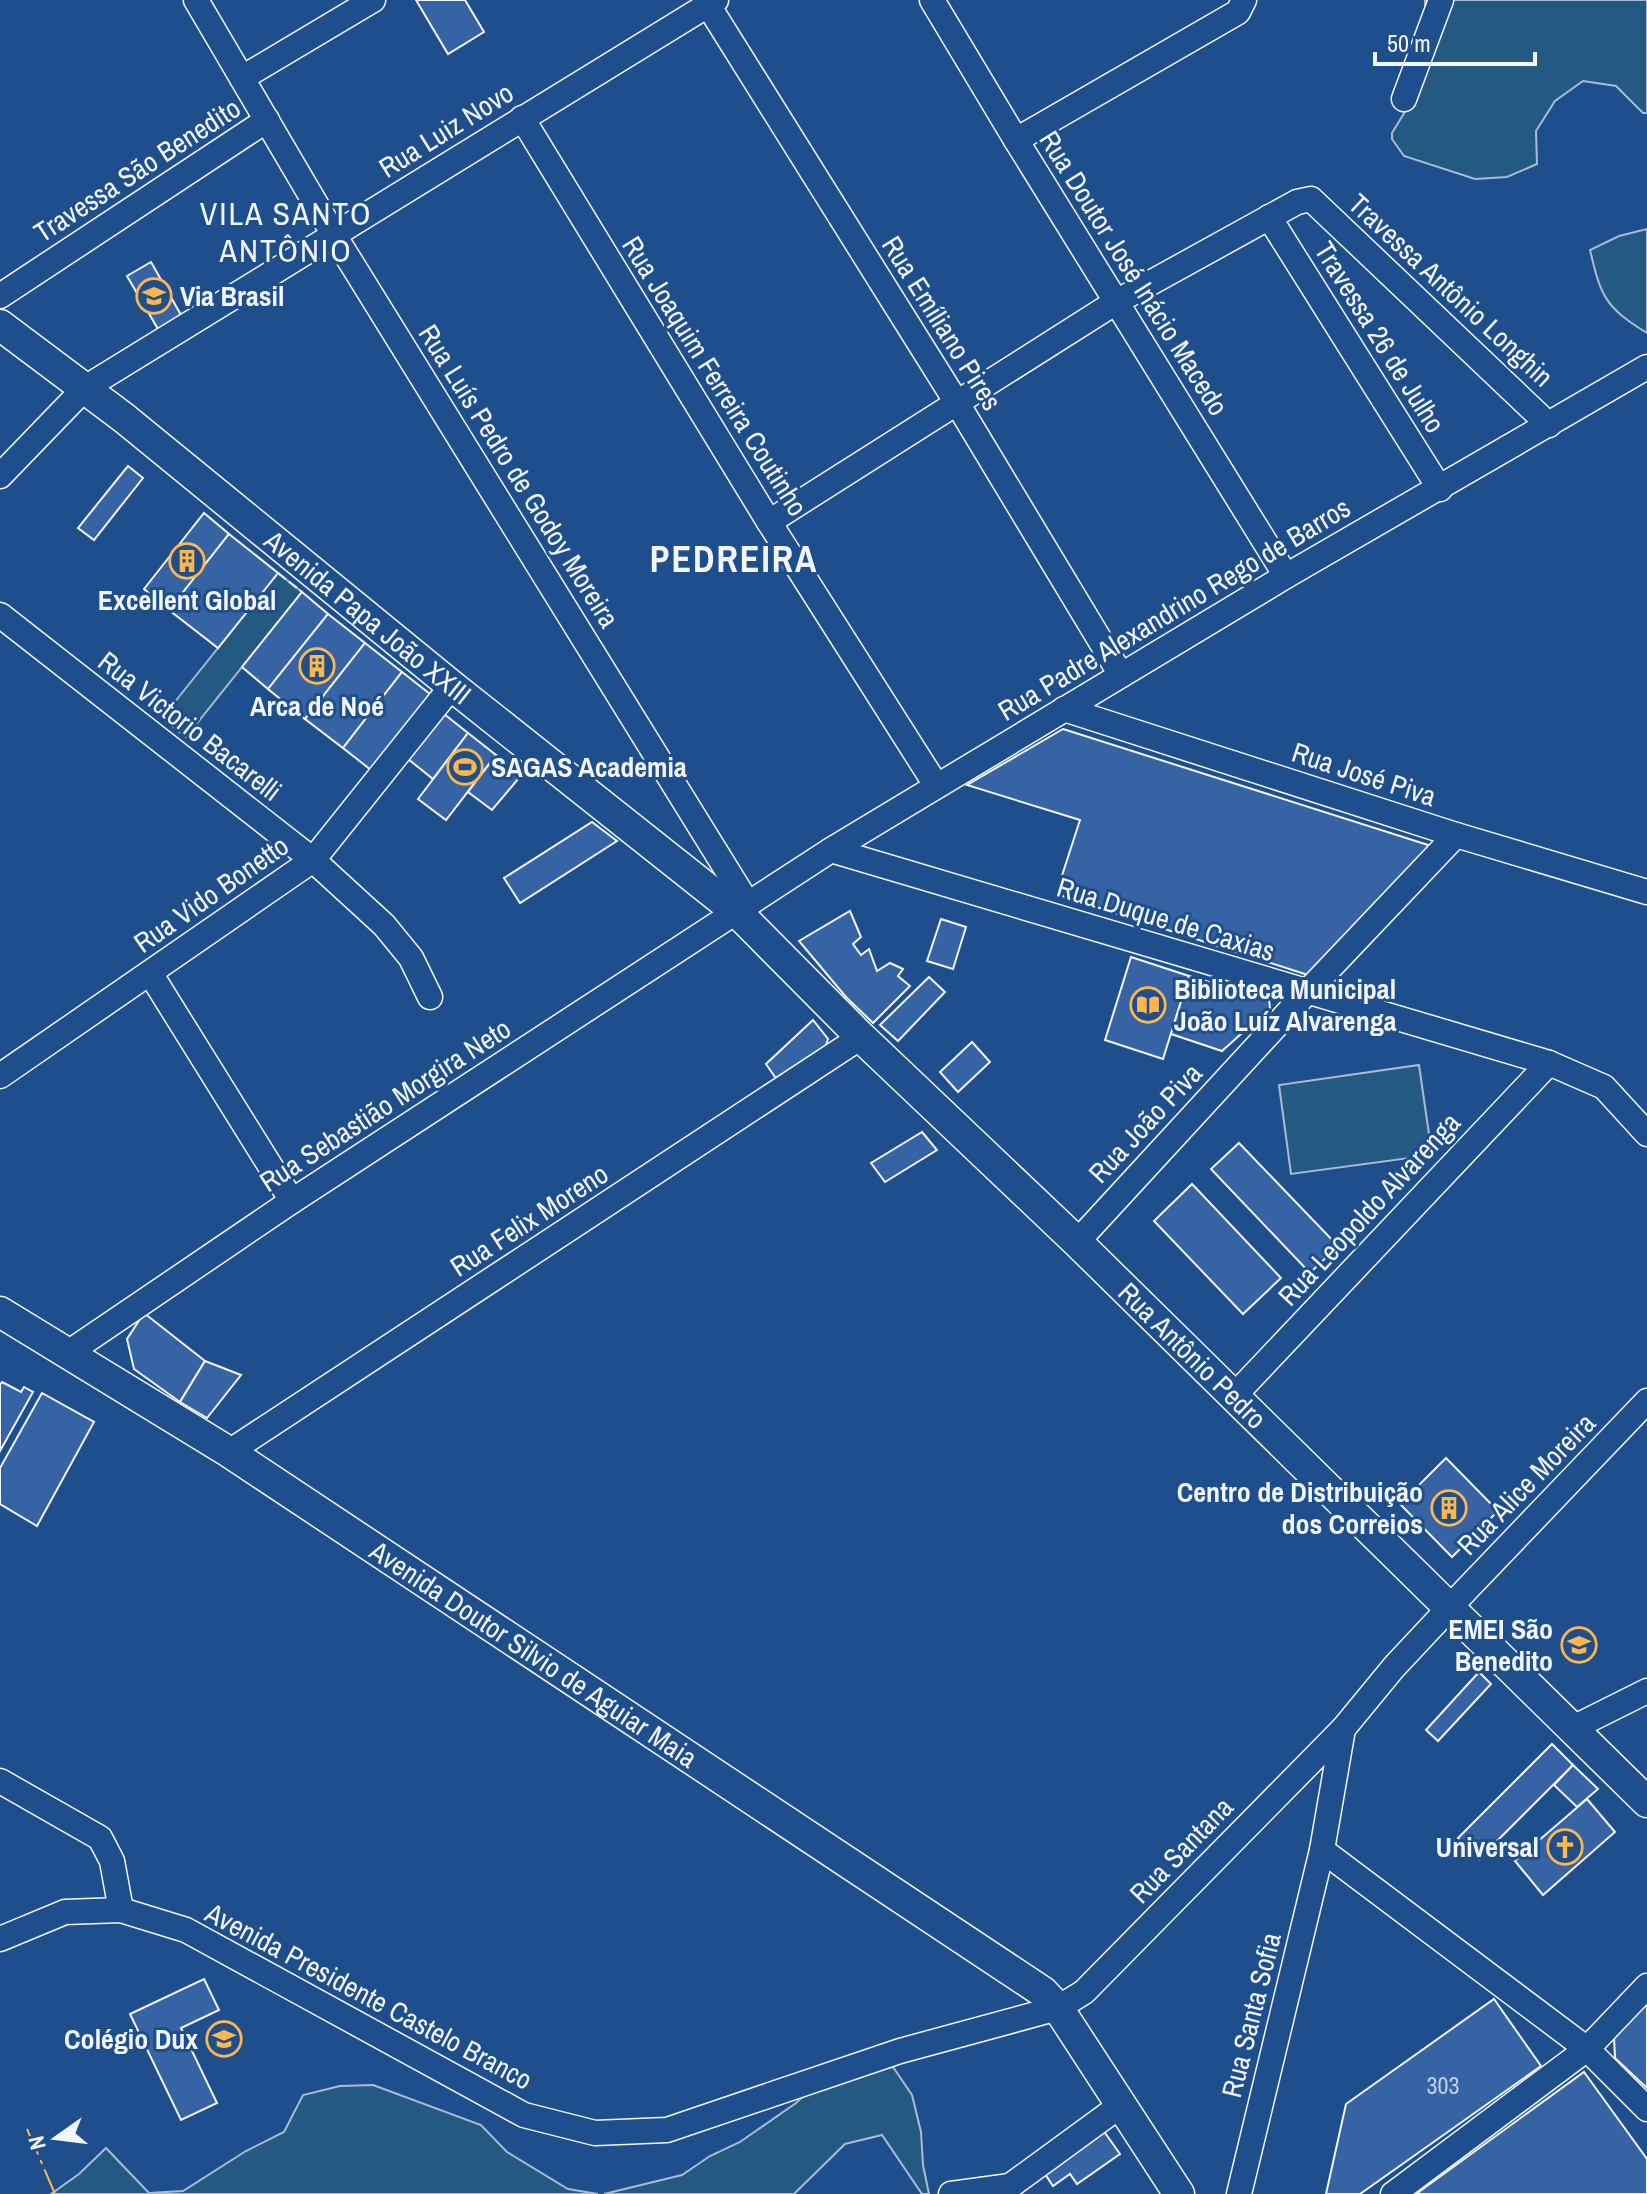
<svg xmlns="http://www.w3.org/2000/svg" width="1647" height="2194" viewBox="0 0 1647 2194" font-family="'Archivo Narrow',sans-serif">
	<style>
		.green { fill: #245a82; stroke: #a8bbd7; stroke-width: 2 }
		.building { fill: #3563a3; stroke: #f2f6ff; stroke-width: 2 }
		.lines { fill: none; stroke-linecap: round; stroke-linejoin: round }
		.minor-casing { stroke: #f2f6ff; stroke-width: 27 }
		.major-casing { stroke: #f2f6ff; stroke-width: 33 }
		.minor { stroke: #1f4e8c; stroke-width: 24 }
		.major { stroke: #1f4e8c; stroke-width: 30 }
		.fence { stroke: #f2f6ff; stroke-width: 2; stroke-dasharray: 10 4; stroke-linecap: butt }
		.power { stroke: #ffb74d; stroke-width: 2; stroke-dasharray: 28 6 4 6; stroke-linecap: butt }
		.labels { text-anchor: middle; dominant-baseline: central; stroke-width: 6; stroke-linejoin: round; paint-order: stroke }
		.number-label { font-size: 24px; fill: #c3d1e8 }
		.street-label { font-size: 28px; fill: #f2f6ff; stroke: #1f4e8c }
		.poi-label { font-size: 28px; font-weight: bold; fill: #f2f6ff; stroke: #1f4e8c; text-anchor: end }
		.quarter-label { font-size: 32px; letter-spacing: 2px; fill: #f2f6ff; stroke: #1f4e8c }
		.district-label { font-size: 36px; font-weight: bold; letter-spacing: 2px; fill: #f2f6ff; stroke: #1f4e8c }
	</style>
	<rect width="100%" height="100%" fill="#1f4e8c"/>
	<g class="green">
		<path d="M1425,0h222v113h-4l-27,-27 -33,-5 -28,20 -19,30 1,33 -30,13 -32,2 -71,-23 -12,-17v-6l19,-31 15,-76z"/>
		<path d="M1647,229v104c-42,-26 -46,-36 -57,-83l29,-14z"/>
		<path d="M278,573l24,19 -116,145 -24,-19z"/>
		<path d="M1419,1065l13,90 -141,19 -12,-89z"/>
		<path d="M893,2067l19,28 9,37 2,33 6,29h-7l-40,-59 -37,9 -51,50h-190l78,-19 28,-19 30,-14 56,-39 27,-26 37,-9z"/>
		<path d="M373,2085l108,40 26,27 61,37 30,5h-547l28,-20 27,-26 43,45 34,-2 63,-40 38,-19 19,-37 37,-9z"/>
	</g>
	<g class="building">
		<path d="M416,0h49l19,32 -36,22z"/>
		<path d="M151,262l30,53 -23,14 -31,-53z"/>
		<path d="M128,466l15,12 -49,62 -16,-12z"/>
		<path d="M204,513l25,21 -60,76 -25,-21z"/>
		<path d="M229,534l49,39 -60,75 -49,-38z"/>
		<path d="M302,592l26,22 -60,75 -26,-22z"/>
		<path d="M328,614l37,29 -60,76 -37,-30z"/>
		<path d="M365,643l37,29 -59,76 -38,-29z"/>
		<path d="M402,672l28,22 -59,76 -28,-22z"/>
		<path d="M444,714l24,19 -35,46 -25,-20z"/>
		<path d="M1063,729l365,116 -4,13 -116,117 -252,-81 24,-74 -113,-35z"/>
		<path d="M468,733l28,22 -50,65 -28,-21z"/>
		<path d="M496,755l23,17v6l-27,32 -24,-18z"/>
		<path d="M592,822l25,19 -97,62 -16,-25z"/>
		<path d="M850,911l11,26 -8,7 8,11 8,-6 8,22 13,-8 13,6 -5,7 12,10 -37,37 -27,-26 -47,-56z"/>
		<path d="M941,919l25,8 -13,42 -26,-8z"/>
		<path d="M1131,957l58,19 -26,83 -58,-19z"/>
		<path d="M1189,976l80,24 1,8 -48,43 -51,-17z"/>
		<path d="M929,977l16,15 -47,49 -18,-16z"/>
		<path d="M813,1020l15,19 -4,12 -47,29 -11,-16z"/>
		<path d="M972,1042l18,20 -32,30 -18,-20z"/>
		<path d="M922,1132l15,18 -52,32 -14,-19z"/>
		<path d="M1239,1143l99,103 -28,27 -99,-104z"/>
		<path d="M1192,1184l89,94 -38,36 -89,-93z"/>
		<path d="M144,1313l61,48 -25,41 -46,-33 -7,-30z"/>
		<path d="M205,1361l36,14 -34,43 -27,-16z"/>
		<path d="M2,1382l19,10 3,-5 9,5 -33,59v-66z"/>
		<path d="M42,1393l52,29 -57,104 -37,-22v-36z"/>
		<path d="M1446,1458l52,53 -46,46 -52,-53z"/>
		<path d="M1479,1672l12,12 -53,57 -12,-11z"/>
		<path d="M1552,1744l21,21 -94,94 -21,-21z"/>
		<path d="M1573,1765l25,24 -21,18 -23,-22z"/>
		<path d="M1587,1799l28,33 -72,63 -28,-34z"/>
		<path d="M204,1979l15,31 -38,18 36,75 -36,17 -51,-106z"/>
		<path d="M1494,1999l47,67 -181,128h-34l20,-90z"/>
		<path d="M1647,2004v84l-32,-30 -1,-21z"/>
		<path d="M1584,2072l63,87v35h-231z"/>
		<path d="M1103,2130l17,24 -43,30 -7,-10 -17,12 -10,-15z"/>
	</g>
	<g class="lines">
		<defs>
			<g id="minor">
				<path d="M196,0l138,235 414,669"/>
				<path d="M932,0l84,140 270,436"/>
				<path d="M708,5l249,398 164,272"/>
				<path d="M242,78l131,-78"/>
				<path d="M1404,99l37,-99"/>
				<path d="M522,118l247,404 167,263"/>
				<path d="M1016,140l222,-128 6,-12"/>
				<path d="M1269,217l171,272"/>
				<path d="M0,296l267,-176"/>
				<path d="M0,476l85,-88 631,-388"/>
				<path d="M769,522l347,-220 181,-100 14,-3 238,226"/>
				<path d="M0,615l313,245 71,65 27,33 19,39"/>
				<path d="M1064,709l392,126 191,57"/>
				<path d="M831,850l718,213 55,24 43,47"/>
				<path d="M150,973l142,228"/>
				<path d="M0,1076l313,-216 139,-174"/>
				<path d="M1077,1242l230,-250 149,-157"/>
				<path d="M68,1353l224,-152 539,-351 455,-274 361,-209"/>
				<path d="M1233,1397l316,-334"/>
				<path d="M229,1452l632,-415"/>
				<path d="M1571,1729l76,-38"/>
				<path d="M0,1781l100,57 12,23 9,49"/>
				<path d="M1322,1850l265,199 60,60"/>
				<path d="M0,1939l65,-27 56,-2 65,20 338,185 71,18 72,-3 233,-79 158,-43 26,-16 259,-263"/>
				<path d="M951,2194l59,-8"/>
				<path d="M1005,2194l5,-8 111,-81"/>
				<path d="M1239,2194l83,-344 21,-121 51,-62 73,-78 180,-188"/>
				<path d="M1393,2194l194,-145 60,-63"/>
			</g>
			<g id="major">
				<path id="s1" d="M0,325l124,93 328,268 285,226 124,125 216,205 570,560"/>
				<path id="s2" d="M0,1312l229,140 814,540 15,16 121,186"/>
			</g>
		</defs>
		<use href="#minor" class="minor-casing"/>
		<use href="#major" class="major-casing"/>
		<use href="#minor" class="minor"/>
		<use href="#major" class="major"/>
		<g class="fence">
			<path d="M278,573l24,19"/>
			<path d="M162,718l24,19"/>
		</g>
		<path class="power" d="M27,2129l28,65"/>
	</g>
	<defs>
		<symbol id="school-ring" viewBox="-11 -11 22 22"><circle r="9.5" fill="#1f4e8c" stroke="#ffb74d" stroke-width="1.5"/><path d="M0-5L7-2L0 1L-7-2ZM-4 1L0 2.5L4 1V4Q0 6-4 4Z" fill="#ffb74d"/></symbol>
		<symbol id="building-ring" viewBox="-11 -11 22 22"><circle r="9.5" fill="#1f4e8c" stroke="#ffb74d" stroke-width="1.5"/><path d="M-4-6H4V6H1V3H-1V6H-4ZM-2.5-4.3h1.7v1.8h-1.7ZM.8-4.3h1.7v1.8H.8ZM-2.5-1h1.7V.8h-1.7ZM.8-1h1.7V.8H.8Z" fill="#ffb74d"/></symbol>
		<symbol id="stadium-ring" viewBox="-11 -11 22 22"><circle r="9.5" fill="#1f4e8c" stroke="#ffb74d" stroke-width="1.5"/><path d="M0-5a6.5 5 0 1 0 0 10a6.5 5 0 1 0 0-10ZM-3.5-1.8h7v3.6h-7Z" fill="#ffb74d"/></symbol>
		<symbol id="library-ring" viewBox="-11 -11 22 22"><circle r="9.5" fill="#1f4e8c" stroke="#ffb74d" stroke-width="1.5"/><path d="M-6-4Q-3-5.5-.7-3.5V5Q-3 3-6 4ZM6-4Q3-5.5 .7-3.5V5Q3 3 6 4Z" fill="#ffb74d"/></symbol>
		<symbol id="church-ring" viewBox="-11 -11 22 22"><circle r="9.5" fill="#1f4e8c" stroke="#ffb74d" stroke-width="1.5"/><path d="M-1.2-6h2.4v3.5h3.3v2.4h-3.3V6h-2.4V-.1h-3.3v-2.4h3.3Z" fill="#ffb74d"/></symbol>
	</defs>
	<g fill-rule="evenodd">
		<use href="#school-ring" x="134" y="276" width="40" height="40"/>
		<use href="#building-ring" x="167" y="541" width="40" height="40"/>
		<use href="#building-ring" x="297" y="646" width="40" height="40"/>
		<use href="#stadium-ring" x="445" y="747" width="40" height="40"/>
		<use href="#library-ring" x="1128" y="985" width="40" height="40"/>
		<use href="#building-ring" x="1429" y="1488" width="40" height="40"/>
		<use href="#school-ring" x="1559" y="1625" width="40" height="40"/>
		<use href="#church-ring" x="1545" y="1827" width="40" height="40"/>
		<use href="#school-ring" x="204" y="2019" width="40" height="40"/>
	</g>
	<g class="labels">
		<g class="number-label">
			<text x="1443" y="2085">303</text>
		</g>
		<g class="street-label">
			<text transform="translate(446 130) rotate(-32)">Rua Luiz Novo</text>
			<text transform="translate(137 170) rotate(-33)">Travessa São Benedito</text>
			<text transform="translate(1134 273) rotate(58)">Rua Doutor José Inácio Macedo</text>
			<text transform="translate(1451 290) rotate(43)">Travessa Antônio Longhin</text>
			<text transform="translate(942 323) rotate(58)">Rua Emíliano Pires</text>
			<text transform="translate(1380 337) rotate(58)">Travessa 26 de Julho</text>
			<text transform="translate(715 376) rotate(58)">Rua Joaquim Ferreira Coutinho</text>
			<text transform="translate(519 476) rotate(58)">Rua Luís Pedro de Godoy Moreira</text>
			<text transform="translate(1174 609) rotate(-31)">Rua Padre Alexandrino Rego de Barros</text>
			<text stroke="none"><textPath href="#s1" startOffset="470">Avenida Papa João XXIII</textPath></text>
			<text transform="translate(190 726) rotate(38)">Rua Victorio Bacarelli</text>
			<text transform="translate(1364 774) rotate(18)">Rua José Piva</text>
			<text transform="translate(211 894) rotate(-35)">Rua Vido Bonetto</text>
			<text transform="translate(1166 919) rotate(17)">Rua Duque de Caxias</text>
			<text transform="translate(385 1105) rotate(-33)">Rua Sebastião Morgira Neto</text>
			<text transform="translate(1145 1123) rotate(-47)">Rua João Piva</text>
			<text transform="translate(1369 1209) rotate(-47)">Rua Leopoldo Alvarenga</text>
			<text transform="translate(529 1220) rotate(-33)">Rua Felix Moreno</text>
			<text stroke="none"><textPath href="#s1" startOffset="1578">Rua Antônio Pedro</textPath></text>
			<text transform="translate(1526 1484) rotate(-46)">Rua Alice Moreira</text>
			<text stroke="none"><textPath href="#s2" startOffset="634">Avenida Doutor Silvio de Aguiar Maia</textPath></text>
			<text transform="translate(1181 1850) rotate(-46)">Rua Santana</text>
			<text transform="translate(369 1996) rotate(28)">Avenida Presidente Castelo Branco</text>
			<text transform="translate(1251 2015) rotate(-76)">Rua Santa Sofia</text>
		</g>
		<g class="poi-label">
			<text x="180" y="296" text-anchor="start">Via Brasil</text>
			<text x="187" y="600" text-anchor="middle">Excellent Global</text>
			<text x="317" y="706" text-anchor="middle">Arca de Noé</text>
			<text x="491" y="767" text-anchor="start">SAGAS Academia</text>
			<text x="1174" y="989" text-anchor="start">Biblioteca Municipal<tspan x="1174" dy="32">João Luíz Alvarenga</tspan></text>
			<text x="1423" y="1492">Centro de Distribuição<tspan x="1423" dy="32">dos Correios</tspan></text>
			<text x="1553" y="1629">EMEI São<tspan x="1553" dy="32">Benedito</tspan></text>
			<text x="1539" y="1847">Universal</text>
			<text x="198" y="2039">Colégio Dux</text>
		</g>
		<g class="quarter-label">
			<text x="286" y="213">VILA SANTO<tspan x="286" dy="37">ANTÔNIO</tspan></text>
		</g>
		<g class="district-label">
			<text x="734" y="559">PEDREIRA</text>
		</g>
	</g>
	<g transform="translate(56 2138) rotate(256)" stroke="#1f4e8c" stroke-width="6" paint-order="stroke">
	<path d="M0-6L14 30L0 20L-14 30Z" fill="#f2f6ff"/>
	<text y="-12" font-size="22" font-weight="bold" text-anchor="middle" fill="#f2f6ff">N</text>
	</g>
	<path d="M1375 52v12h160v-12" fill="none" stroke="#f2f6ff" stroke-width="4"/>
	<text x="1387" y="52" font-size="24" fill="#f2f6ff" stroke="#1f4e8c" stroke-width="6" paint-order="stroke">50 m</text>
</svg>
